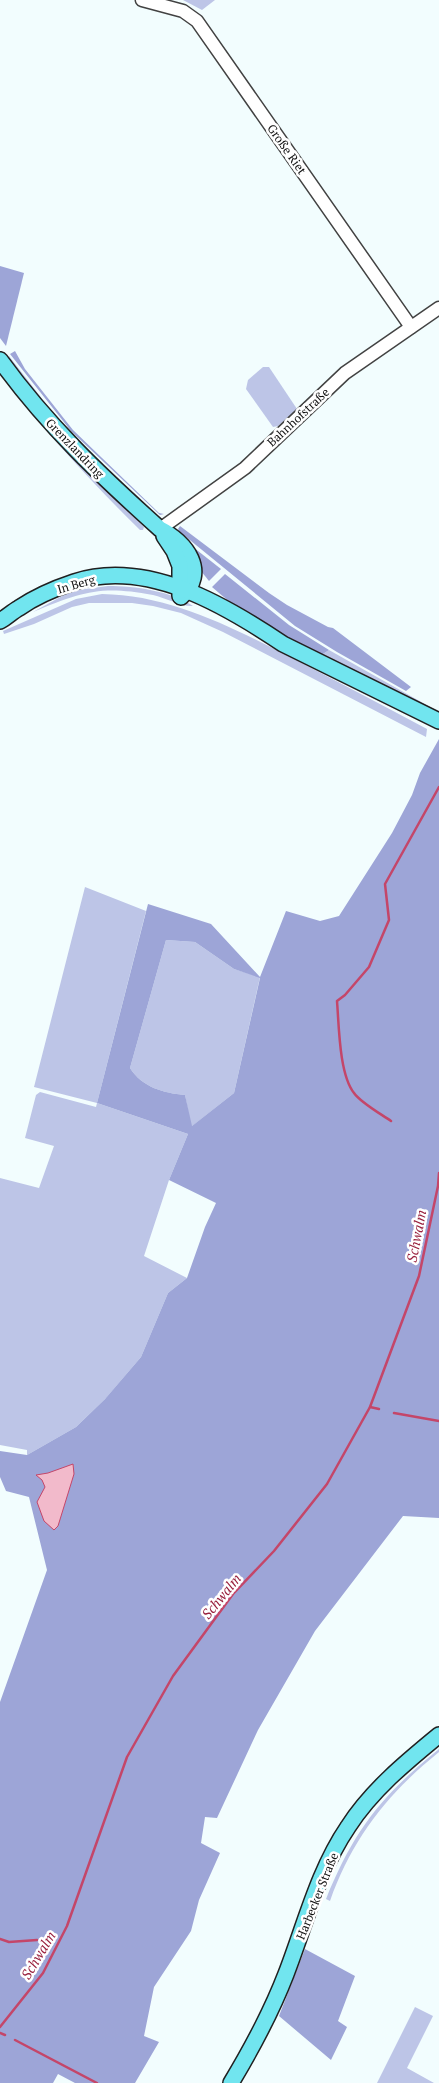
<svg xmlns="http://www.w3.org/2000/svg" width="439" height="2083" viewBox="0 0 439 2083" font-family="'PT Serif',serif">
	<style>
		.green { fill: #bdc5e7 }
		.forest { fill: #9da5d7; fill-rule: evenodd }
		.water { fill: #f2bacb; stroke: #c44669 }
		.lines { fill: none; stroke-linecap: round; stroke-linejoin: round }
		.stream { stroke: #c44669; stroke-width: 2.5 }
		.minor-casing { stroke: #424242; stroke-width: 15 }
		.major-casing { stroke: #202020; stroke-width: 18 }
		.minor { stroke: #fff; stroke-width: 12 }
		.major { stroke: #71e5ef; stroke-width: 15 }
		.labels { text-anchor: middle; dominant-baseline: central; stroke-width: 5; stroke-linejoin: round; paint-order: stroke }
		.street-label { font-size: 12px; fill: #0f0f0f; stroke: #fff }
		.water-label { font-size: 14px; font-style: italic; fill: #99203d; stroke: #fff }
	</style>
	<rect width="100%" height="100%" fill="#f2fdfe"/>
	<g class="green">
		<path d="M183,0h32l-13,10z"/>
		<path d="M9,356l51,66 42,43 48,45h-3l-59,-55 -80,-92z"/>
		<path d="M263,367h6l28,42 -19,17 -5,1 -27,-38 2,-9z"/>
		<path d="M9,384l71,80 64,63 -1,3h-3c-47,-46 -90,-94 -132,-145z"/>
		<path d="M108,586c27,0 63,5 85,20 -11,1 -27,-8 -40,-11 -53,-10 -71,-3 -120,17l31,-17 14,-5z"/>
		<path d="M102,594c70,1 133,35 194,66 44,23 88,46 131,69l-1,8 -203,-105 -42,-19 -28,-7 -21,-3h-43l-17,4 -38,17 -30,10 -1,-3 73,-32z"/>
		<path d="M329,650l110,62v4l-119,-60z"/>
		<path d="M85,887l61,24 -49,192 91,31 -19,46 -25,76 43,22 -19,15 -27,64 -35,41 -30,29 -49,28v-5l-27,-5v-267l39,10 15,-42 -29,-8 11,-43 4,-3 56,15 1,-4 -63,-16z"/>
		<path d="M166,940l29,2 39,27 26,8 -26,116 -43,34 -6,-32c-22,-2 -43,-8 -55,-27z"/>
		<path d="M439,1749v3c-52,42 -87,87 -109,149l-4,-2c28,-69 55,-103 113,-150z"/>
		<path d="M415,2007l18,9 -26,52 27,15h-57z"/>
	</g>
	<g class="forest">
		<path d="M0,266l24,7 -18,73 -6,-8z"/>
		<path d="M15,351l10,18 48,61 86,83 5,1 -4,1 -89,-84 -61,-77z"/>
		<path d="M180,526l89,67 18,12 41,22 5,1 78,59 -5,4 -69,-39 -42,-26 -115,-94 -2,-3z"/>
		<path d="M184,540l37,29 -12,12 -8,-10z"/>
		<path d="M225,574l64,51 40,25 -9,6c-39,-18 -76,-41 -108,-69z"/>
		<path d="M439,739v779l-36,-2 -88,115 -57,99 -41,88 -12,-1 -4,26 19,10 -21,47 -8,31 -37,56 -10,49 15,6 -24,41h-60l-17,-9 -5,9h-53v-381l47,-132 -18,-73 -23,-6 -6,-14v-26l27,4 49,-28 29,-28 36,-42 27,-64 19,-15 18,-51 11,-24 -47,-23 19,-46 -91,-31 51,-199 63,20 49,53 26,-66 34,10 19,-5 53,-83 20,-38 8,-22zM166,940l29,2 39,27 26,9 -26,115 -42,33 -7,-31c-22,-2 -43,-8 -55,-27z"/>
		<path d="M305,1949l50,27 -17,45 9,6 -16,33 -52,-44z"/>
	</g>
	<path class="water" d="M73,1464l1,10 -16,52 -4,4 -10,-9 -7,-19 8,-15 -3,-7 -6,-5 12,-2z"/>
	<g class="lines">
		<g class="stream">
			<path d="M391,1121c-10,-7 -30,-18 -37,-28 -15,-19 -15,-68 -17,-92l8,-6 24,-28 20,-47 -4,-36 54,-97"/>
			<path d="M370,1407l9,2"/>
			<path d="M394,1413l45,8"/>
			<path d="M0,1939l9,3 28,-2"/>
			<path d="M0,2027l43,-54 24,-47 60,-169 46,-81 60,-82 41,-43 53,-67 43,-77 49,-131 19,-90 1,-13"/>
			<path d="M0,2033l5,2"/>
			<path d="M15,2040l82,43"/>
		</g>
		<defs>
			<g id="minor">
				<path d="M142,0l41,11 14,10 214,306"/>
				<path d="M160,529l85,-61 100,-95 94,-65"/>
			</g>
			<g id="major">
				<path d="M0,360c47,65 100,115 160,169 26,13 49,43 21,68"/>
				<path d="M164,536l10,15 6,15v30"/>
				<path d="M0,621c7,-4 12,-9 19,-13 16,-11 37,-20 55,-26 72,-24 151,23 209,62l156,77"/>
				<path d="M231,2083c21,-35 40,-70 55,-109 19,-49 32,-103 62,-147 23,-36 58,-65 91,-92"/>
			</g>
		</defs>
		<use href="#minor" class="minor-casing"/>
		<use href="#major" class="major-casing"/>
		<use href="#minor" class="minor"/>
		<use href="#major" class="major"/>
	</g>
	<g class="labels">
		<g class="street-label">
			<text transform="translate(287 149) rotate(55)">Große Riet</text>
			<text transform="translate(298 417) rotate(-43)">Bahnhofstraße</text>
			<text transform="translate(75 448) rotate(46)">Grenzlandring</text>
			<text transform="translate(76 584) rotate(-16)">In Berg</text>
			<text transform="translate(317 1896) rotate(-68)">Harbecker Straße</text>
		</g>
		<g class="water-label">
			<text transform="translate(416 1236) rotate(-79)">Schwalm</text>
			<text transform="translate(221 1596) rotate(-51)">Schwalm</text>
			<text transform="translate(38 1955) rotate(-59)">Schwalm</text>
		</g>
	</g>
</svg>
